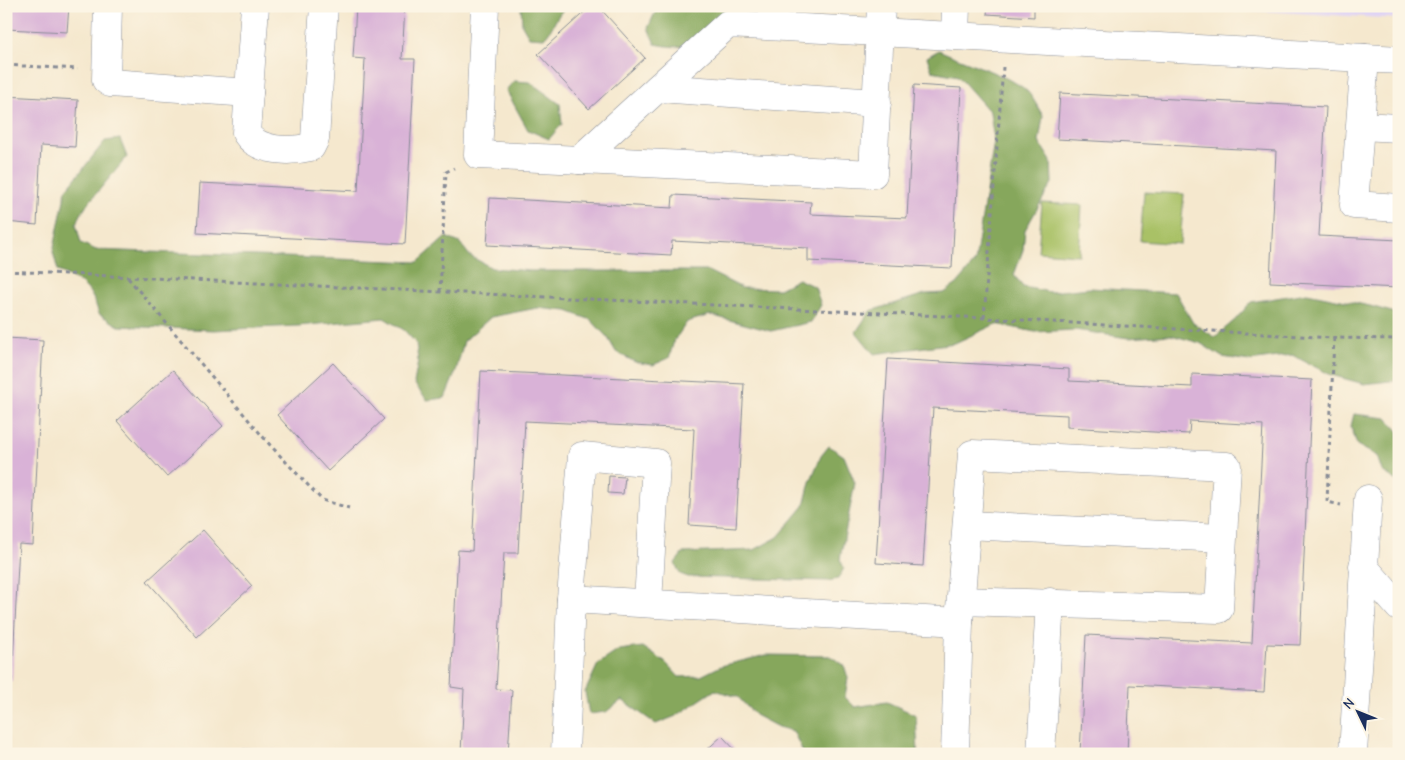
<svg xmlns="http://www.w3.org/2000/svg" width="1405" height="760" viewBox="0 0 1405 760" font-family="'Comic Neue',sans-serif">
	<style>
		.built { fill: #e0d4f4 }
		.green { fill: #a9c166; stroke: #627862 }
		.forest { fill: #86a75b; stroke: #506b5c }
		.building { fill: #d9b2d7 }
		.lines { fill: none; stroke-linecap: round; stroke-linejoin: round }
		.minor-casing { stroke: #888c96; stroke-width: 29 }
		.path { stroke: #888c96; stroke-width: 3; stroke-dasharray: 4 4; stroke-linecap: butt }
		.minor { stroke: #fff; stroke-width: 28 }
	</style>
	<rect width="100%" height="100%" fill="#fcf5e5"/>
	<filter id="ink" filterUnits="userSpaceOnUse"><feTurbulence type="fractalNoise" baseFrequency=".02" numOctaves="2"/><feDisplacementMap in="SourceGraphic" scale="10" xChannelSelector="R" yChannelSelector="G"/><feConvolveMatrix kernelMatrix="1 2 1 2 8 2 1 2 1" color-interpolation-filters="sRGB"/></filter>
	<filter id="wash" filterUnits="userSpaceOnUse"><feTurbulence type="fractalNoise" baseFrequency=".0096" numOctaves="4" result="noise"/><feDisplacementMap in="SourceGraphic" scale="20" xChannelSelector="R" yChannelSelector="G"/><feGaussianBlur stdDeviation="1.12" result="paint"/><feColorMatrix in="noise" values="0 0 0 0 0 0 0 0 0 0 0 0 0 0 0 0 0 1.4 0 .05"/><feComposite in="paint" operator="in"/></filter>
	<g filter="url(#wash)">
		<rect width="100%" height="100%" fill="#f5e8ce"/>
		<path class="built" d="M1226,6h173v13l-174,-10z"/>
		<g class="green">
			<path d="M1144,192l40,2 -4,50 -40,-3z"/>
			<path d="M1042,203l40,2 -3,50 -41,-3z"/>
		</g>
		<g class="forest">
			<path d="M521,6h46c-12,10 -12,21 -23,32l-15,-1 -7,-12z"/>
			<path d="M658,6h82l-2,5c-7,3 -16,5 -22,9 -27,22 -22,32 -61,24l-7,-16z"/>
			<path d="M939,50c20,10 77,28 89,42 6,7 10,16 15,24l-4,26 12,19 1,22 -27,47 -2,20 -9,25 9,12 27,5 40,-4 86,5 17,30 22,14 20,-17 16,-18 56,-9 63,13 29,8v66l-35,4 -33,-9 -39,-20 -42,6 -28,-4 -22,-14 -29,-8 -43,3 -53,-8 -40,2 -39,-8 -41,19 -81,11 -18,-22 14,-21 55,-17 19,-1 13,-9 18,-22 19,-121 -4,-29 -32,-36 -26,-5 -5,-14z"/>
			<path d="M514,81l16,1 30,22 2,20 -13,15 -21,-9 -22,-40z"/>
			<path d="M120,139l7,18 -42,50 -9,17 5,19 15,7 322,12 28,-25 14,6 10,13 22,12 40,3h176l34,17 37,1 19,-10 17,8 6,18 -10,17 -40,9 -61,-16 -23,7 -13,19 -5,17 -16,7 -18,-3 -19,-10 -8,-14 -17,-18 -24,-9 -30,-3 -46,9 -27,24 -8,30 -11,27 -18,2 -13,-17 4,-22 -2,-18 -12,-13 -20,-12 -86,8 -84,4 -95,-4 -20,-12c-8,-27 -16,-32 -41,-43l-5,-19 13,-62 39,-49z"/>
			<path d="M1354,414l33,4 12,14v50l-17,-11 -5,-15 -20,-11 -6,-19z"/>
			<path d="M829,446l15,10 11,27 -15,76 4,9 -6,11 -10,2 -140,-4 -8,-3 -5,-11 8,-10 71,-3 24,-13 26,-31 6,-24 11,-26z"/>
			<path d="M643,647l23,16 13,14 22,-1 20,-10 45,-11 64,1 14,9 4,13 -3,19 10,10 32,-5 29,13 2,39h-114l-11,-23 -15,-4 -23,-12 -17,-18 -23,-7 -39,26 -20,8 -34,-24 -16,12 -17,2 -4,-22 13,-28 21,-14z"/>
		</g>
		<g id="blocks">
			<g class="building">
				<path d="M6,6h63l-2,26 -61,-3z"/>
				<path d="M356,6h49l-3,53h13l-10,185 -208,-11 3,-50 158,8 7,-132 -12,-1z"/>
				<path d="M591,6h7l47,52 -56,51 -51,-55z"/>
				<path d="M988,6h46v11l-47,-3z"/>
				<path d="M1226,6h31v5l-32,-2z"/>
				<path d="M914,85l47,3 -9,180 -144,-7v-13l-136,-7 -1,14 -184,-10 3,-47 182,10 1,-13 138,7 -1,12 97,4z"/>
				<path d="M1060,93l266,14 -7,129 80,4v48l-129,-6 6,-131 -219,-12z"/>
				<path d="M6,96l72,4 -3,47 -34,-2 -4,80 -31,-3z"/>
				<path d="M6,338l37,2 -10,205 -14,-1 -7,137h-6z"/>
				<path d="M888,359l181,10v12l123,6v-13l120,6 -12,265 -33,-1 -3,48 -134,-7 -3,69h-47l6,-119 166,8 11,-218 -73,-4 -1,13 -122,-7v-12l-134,-7 -10,158 -47,-3z"/>
				<path d="M333,363l51,56 -56,52 -51,-56z"/>
				<path d="M173,370l50,56 -56,51 -50,-56z"/>
				<path d="M481,371l263,13 -8,144 -47,-3 5,-96 -169,-8 -7,132h-14l-8,136 16,1 -4,64h-47l3,-65 -13,-2 7,-137 14,1z"/>
				<path d="M609,476l16,1 -2,17 -15,-1z"/>
				<path d="M203,530l49,56 -55,51 -50,-56z"/>
				<path d="M722,736l17,18h-37z"/>
				<path d="M243,749l55,3v2h-56z"/>
			</g>
		</g>
	</g>
	<g filter="url(#ink)">
		<use href="#blocks" fill-opacity="0" stroke="#888c96" stroke-width="1"/>
		<g class="lines">
			<defs>
				<g id="minor">
					<path d="M108,6l-2,74 4,3 139,10"/>
					<path d="M255,6l-9,127c12,19 44,19 65,14l4,-8 9,-133"/>
					<path d="M485,6l-7,149 395,19 8,-168"/>
					<path d="M955,35l1,-29"/>
					<path d="M1399,60l-34,-2 -11,147 45,3"/>
					<path d="M658,88l219,15"/>
					<path d="M1361,126l38,2"/>
					<path d="M579,160l149,-136 637,34"/>
					<path d="M968,525l254,13"/>
					<path d="M1363,566l36,41"/>
					<path d="M571,599l388,23"/>
					<path d="M565,754l6,-155 11,-143 74,7 -8,140"/>
					<path d="M955,754l4,-132 13,-168 255,12 -8,143 -258,-8"/>
					<path d="M1041,754l9,-152"/>
					<path d="M1353,754l15,-255"/>
				</g>
			</defs>
			<use href="#minor" class="minor-casing"/>
			<g class="path">
				<path d="M6,50l1,-21"/>
				<path d="M6,65l72,4"/>
				<path d="M6,271l978,47 350,20 65,1"/>
				<path d="M128,278l142,167 52,55 27,8"/>
				<path d="M440,292l6,-120 8,-4"/>
				<path d="M984,318l19,-251"/>
				<path d="M1334,338l-7,164 14,3"/>
			</g>
			<use href="#minor" class="minor"/>
		</g>
	</g>
	<rect width="1405" height="760" fill="none" stroke="#fcf5e5" stroke-width="25"/>
	<g transform="translate(1358 712) rotate(313)" stroke="#fcf5e5" stroke-width="4" paint-order="stroke">
	<path d="M0-4L9 19L0 12L-9 19Z" fill="#1b2f5e"/>
	<text y="-8" font-size="14" font-weight="bold" text-anchor="middle" fill="#1b2f5e">N</text>
	</g>
</svg>
